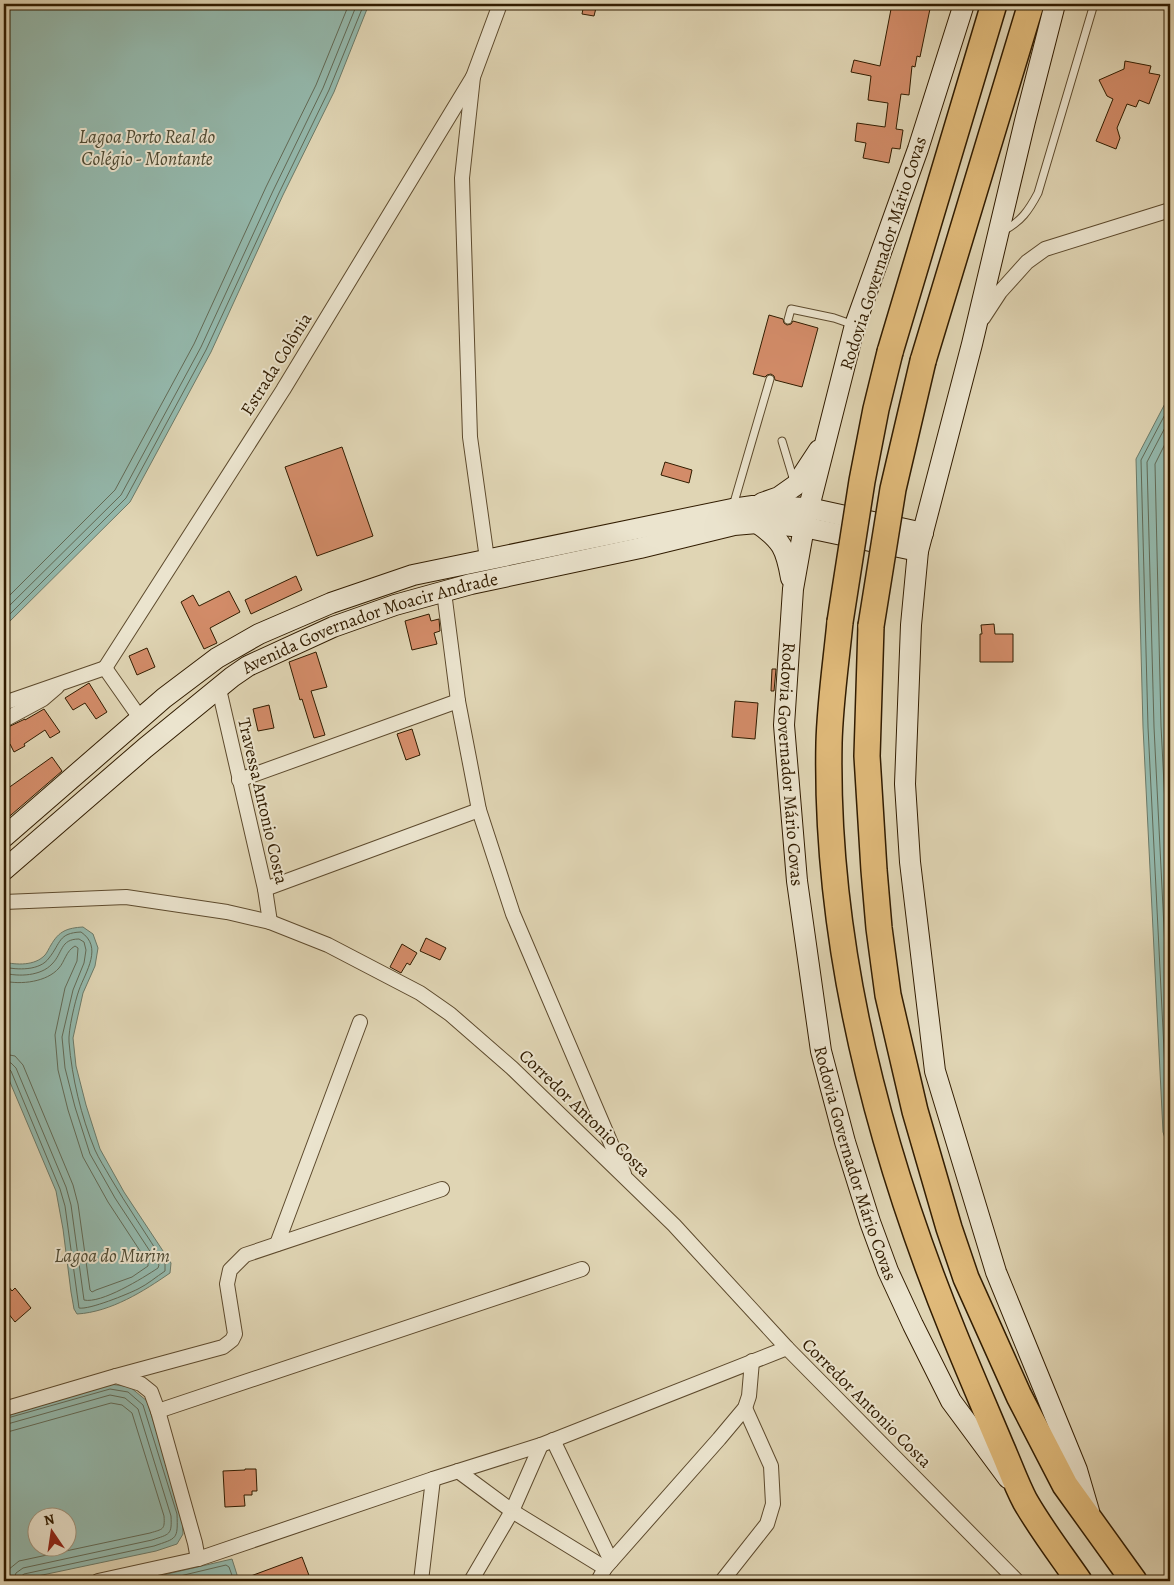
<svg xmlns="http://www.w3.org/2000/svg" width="1174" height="1585" viewBox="0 0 1174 1585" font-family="Alegreya,serif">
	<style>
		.water { fill: #94b9ad; stroke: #6c7a68; fill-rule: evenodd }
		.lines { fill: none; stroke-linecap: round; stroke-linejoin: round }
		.shore { stroke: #626a56; stroke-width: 1 }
		.building { fill: #d38c69; stroke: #311c00 }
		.lane-casing { stroke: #5d4a2d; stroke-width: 9 }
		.street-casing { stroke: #5d4a2d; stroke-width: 16 }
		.secondary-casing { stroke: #311c00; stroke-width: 22 }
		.highway-casing { stroke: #311c00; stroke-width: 28 }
		.lane { stroke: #ebe4ce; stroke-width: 7 }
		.street { stroke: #ebe4ce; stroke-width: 14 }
		.secondary { stroke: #ebe4ce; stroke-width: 20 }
		.highway { stroke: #e0ba7a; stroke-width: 25 }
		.highway-bridge-casing { stroke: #311c00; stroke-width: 28; stroke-linecap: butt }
		.highway-bridge { stroke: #e0ba7a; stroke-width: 25 }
		.labels { text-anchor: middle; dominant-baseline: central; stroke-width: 4; stroke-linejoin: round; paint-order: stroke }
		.street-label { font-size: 18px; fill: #311c00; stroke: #ebe4ce }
		.water-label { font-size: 19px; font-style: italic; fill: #4f4b34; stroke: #ebe4ce }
	</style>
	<rect width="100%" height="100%" fill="#e0d5b4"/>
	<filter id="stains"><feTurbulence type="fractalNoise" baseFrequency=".004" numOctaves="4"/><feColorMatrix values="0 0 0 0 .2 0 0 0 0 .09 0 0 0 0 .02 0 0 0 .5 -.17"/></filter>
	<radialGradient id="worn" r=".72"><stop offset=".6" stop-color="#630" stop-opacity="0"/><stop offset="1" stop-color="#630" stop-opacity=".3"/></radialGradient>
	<g class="water">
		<path d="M4,4h365l-35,88 -51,103 -72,157 -81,150 -126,125z"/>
		<path d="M1170,394v760l-7,-22 -20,-405 -7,-268z"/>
		<path d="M83,927l10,7 5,14 -3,18 -12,27 -10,45 3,28 10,39 14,44 24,43 47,71 -1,10c-26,18 -59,39 -93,41l-3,-5 -3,-17 -8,-63 -7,-38 -52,-123v-106c12,3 31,4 41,-7 2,-2 4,-7 6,-10 8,-14 16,-17 32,-18z"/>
		<path d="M110,1384l20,3 17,14 35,112 1,21 -6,10 -21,7 -142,30 -10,-1v-165zM38,1518h30v30h-30z"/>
		<path d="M232,1559l7,22h-102z"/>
	</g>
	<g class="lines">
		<g class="shore">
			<path d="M1170,405l-29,55 7,267 20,404 2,7"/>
			<path d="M1170,418l-23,44 7,265 16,322"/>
			<path d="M1170,434l-15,30 6,262 9,175"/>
			<path d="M4,601l111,-111 79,-146 72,-157 50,-102 33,-81"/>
			<path d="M4,611l117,-116 80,-148 72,-156 50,-103 34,-84"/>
			<path d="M4,620l122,-122 80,-148 73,-157 50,-103 35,-86"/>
			<path d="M4,967c13,3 36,4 45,-9 12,-15 9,-25 32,-26 22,15 5,39 -2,58 -4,11 -11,41 -10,52 3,36 12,74 26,108 4,9 10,18 15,27 17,29 37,58 55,87v7c-9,6 -17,13 -27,18 -10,5 -49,21 -59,19l-14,-102 -5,-17 -49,-118 -3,-3 -4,-1"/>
			<path d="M4,973c15,4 37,3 48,-9 11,-11 8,-25 27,-25l5,3 2,8 -2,13 -11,27 -11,47 3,31 10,39 15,47 25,44 44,67 -1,3c-15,10 -57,36 -74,32l-13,-95 -5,-18 -50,-119 -5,-5 -7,-2"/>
			<path d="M4,981c17,4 43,1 55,-13 6,-7 7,-17 16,-22l3,2 -1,13 -12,27 -10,47 3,35 10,40 15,47 25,45 40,61v3l-16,11 -36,13 -4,2 -2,-2 -12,-86 -5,-19 -50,-120 -8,-9 -11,-2"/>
			<path d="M4,1419l106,-30 18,3 15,13 34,109c1,26 0,24 -23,32l-130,28 -4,3v4"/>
			<path d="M4,1425l106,-30 15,3 13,11 33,107c1,19 -1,18 -19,24l-129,28 -7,5 -3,8"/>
			<path d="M4,1433l107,-30 11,2 10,8 32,103c1,14 -1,13 -14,17l-131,28 -11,9 -2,11"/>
			<path d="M159,1581l67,-16 3,2 5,14"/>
		</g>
	</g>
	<g class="building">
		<path d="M584,4h13l-3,12 -12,-2z"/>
		<path d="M892,4h39l-11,53 -3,-1 -2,11 -3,-1 -3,29 -8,-1 -5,35 7,1 -3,19 -8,-1 -3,15 -26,-5 3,-15 -11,-2 2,-18 28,4 3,-24 -20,-3 3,-24 -20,-4 3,-12 26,6z"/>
		<path d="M1125,61l26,5 -2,7 11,2 -11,29 -10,-4 -3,7 -9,-3 -10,24 3,10 -4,11 -20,-8 17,-42 -6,-3 -8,-16 25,-11z"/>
		<path d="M769,315l14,4 1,4 3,2 4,-1 2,-3 25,7 -16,59 -27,-7 -1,-4 -3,-2 -4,1 -2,2 -12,-3z"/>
		<path d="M342,447l31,89 -56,20 -32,-89z"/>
		<path d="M665,462l27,8 -3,13 -28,-8z"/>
		<path d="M296,576l6,14 -51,24 -6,-14z"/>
		<path d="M229,591l11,21 -30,16 7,15 -13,6 -23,-47 12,-7 6,11z"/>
		<path d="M429,614l2,7 8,-2 1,12 -6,2 3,11 -25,6 -7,-29z"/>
		<path d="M994,624l1,10h18v28h-33v-28h2l-1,-9z"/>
		<path d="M147,648l8,19 -18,8 -8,-19z"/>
		<path d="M316,652l11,35 -16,4 14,44 -11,3 -12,-39 -2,1 -11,-38z"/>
		<path d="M772,669h4l-2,22h-3z"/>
		<path d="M89,683l18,29 -11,7 -11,-16 -12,7 -8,-12z"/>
		<path d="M735,701l23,2 -3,36 -23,-2z"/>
		<path d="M269,705l5,23 -16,3 -5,-22z"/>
		<path d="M44,709l16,23 -10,6 -5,-8 -21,14 1,2 -11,6 -4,-8 -6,3v-18l21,-10v1z"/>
		<path d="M412,729l8,26 -14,5 -9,-26z"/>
		<path d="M52,757l10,14 -58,50v-30z"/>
		<path d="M426,938l20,10 -6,12 -20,-9z"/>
		<path d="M402,944l15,9 -7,12 -3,-2 -6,10 -11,-6z"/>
		<path d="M4,1281l8,10 3,-3 16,20 -16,14 -11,-14z"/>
		<path d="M245,1469h11l1,22h-5v4h-8l1,11 -20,1 -2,-36 22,-1z"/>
		<path d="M302,1557l8,21 -9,3h-61v-1z"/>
	</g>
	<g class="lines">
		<defs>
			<g id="lane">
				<path d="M1003,231c18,-9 26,-21 35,-38l56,-189"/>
				<path d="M788,320l3,-11 43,9 20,7"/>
				<path d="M782,441l12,40"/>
				<path d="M733,506l37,-127"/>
			</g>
			<g id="street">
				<path d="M983,318l17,-26 27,-30 18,-13 125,-39"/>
				<path d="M487,559l-17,-122 -8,-259 11,-101 27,-73"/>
				<path d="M444,592l14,109 21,109 34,104 111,260"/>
				<path d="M105,668l178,-278 190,-313"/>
				<path d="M105,668l35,50"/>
				<path d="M219,689l46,200 5,33"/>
				<path d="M4,703l101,-35"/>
				<path d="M4,720l39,-21 14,-12"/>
				<path d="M239,780l219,-79"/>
				<path d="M265,889l214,-79"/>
				<path d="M4,902l122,-5 101,15 43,10 58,23 92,48 30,21 62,54 162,157 113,123 230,233"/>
				<path d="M277,1244l83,-222"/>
				<path d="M116,1376l107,-29 9,-7 3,-6 -8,-50 3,-14 15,-15 197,-66"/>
				<path d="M4,1409l112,-33 25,8 10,8 7,19 37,132 3,16"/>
				<path d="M158,1411l424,-142"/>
				<path d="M553,1440l58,121"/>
				<path d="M458,1471l54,40 93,57"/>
				<path d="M98,1581l100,-22 235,-80 108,-34 246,-97"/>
				<path d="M421,1581l12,-102"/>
				<path d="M471,1581l41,-70 29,-66"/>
				<path d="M598,1581l7,-13 114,-129 26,-31 4,-12 3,-35"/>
				<path d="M722,1581l45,-57 6,-20 -2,-38 -26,-58"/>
			</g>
			<g id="secondary">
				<path id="s1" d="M964,4l-46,145 -63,176 -51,202 -11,62 -9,136 13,156 24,170 24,91 25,80 18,49 25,54 38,76 57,77"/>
				<path d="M1055,4l-30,117 -53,223 -54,207 -7,74 -6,159 5,78 25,209 61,201 81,198 12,41"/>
				<path d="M762,503l17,-6 17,-12 23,-35"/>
				<path d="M757,523c25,17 29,26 34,55"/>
				<path d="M4,837l160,-139 53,-40 42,-24 72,-31 82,-28 319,-66 21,-3 56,2 114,25"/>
				<path id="s2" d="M4,870l141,-122 87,-71 16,-11 85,-39 62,-22 76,-21 169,-36 94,-23 23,-2 47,4 114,24"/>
			</g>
			<g id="highway">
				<path d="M890,352l104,-348"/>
				<path d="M923,361l108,-357"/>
				<path d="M840,622c-4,41 -10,81 -11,121 -4,204 49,404 125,591 15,37 31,74 47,112 8,18 15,38 24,55 16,28 36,54 54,80"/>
				<path d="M871,626l-4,130 7,114 5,58 9,67 27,116 34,117 17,50 53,118 46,89 69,96"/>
			</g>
		</defs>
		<use href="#lane" class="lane-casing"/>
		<use href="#street" class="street-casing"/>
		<use href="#secondary" class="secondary-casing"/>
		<use href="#highway" class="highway-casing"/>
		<use href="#lane" class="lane"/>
		<use href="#street" class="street"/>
		<use href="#secondary" class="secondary"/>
		<use href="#highway" class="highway"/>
		<defs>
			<g id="highway-bridge">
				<path d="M840,622l22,-141 14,-72 14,-57"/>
				<path d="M871,626l22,-137 30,-128"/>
			</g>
		</defs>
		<use href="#highway-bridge" class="highway-bridge-casing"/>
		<use href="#highway-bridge" class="highway-bridge"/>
	</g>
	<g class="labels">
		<g class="street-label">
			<text transform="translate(883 253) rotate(-72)">Rodovia Governador Mário Covas</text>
			<text transform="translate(276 364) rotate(-58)">Estrada Colônia</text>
			<text stroke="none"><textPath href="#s2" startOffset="448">Avenida Governador Moacir Andrade</textPath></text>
			<text stroke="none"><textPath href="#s1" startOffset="786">Rodovia Governador Mário Covas</textPath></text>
			<text transform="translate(263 801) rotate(77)">Travessa Antonio Costa</text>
			<text transform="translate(585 1113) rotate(44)">Corredor Antonio Costa</text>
			<text stroke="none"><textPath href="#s1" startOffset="1192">Rodovia Governador Mário Covas</textPath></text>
			<text transform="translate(867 1403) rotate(45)">Corredor Antonio Costa</text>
		</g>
		<g class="water-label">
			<text x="147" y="137">Lagoa Porto Real do<tspan x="147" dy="22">Colégio - Montante</tspan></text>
			<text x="112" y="1256">Lagoa do Murim</text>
		</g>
	</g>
	<rect width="1174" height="1585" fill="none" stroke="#e0d5b4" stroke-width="20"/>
	<rect x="5" y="5" width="1164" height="1575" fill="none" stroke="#311c00" stroke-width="2.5"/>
	<rect x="10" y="10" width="1154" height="1565" fill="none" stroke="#311c00"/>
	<g transform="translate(52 1532) rotate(347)"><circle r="24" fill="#ebe4ce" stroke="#a1947c"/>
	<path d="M0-4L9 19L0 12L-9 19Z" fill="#8f2418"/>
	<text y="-8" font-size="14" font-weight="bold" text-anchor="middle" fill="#311c00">N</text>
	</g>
	<rect width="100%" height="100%" filter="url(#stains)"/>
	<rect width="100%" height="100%" fill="url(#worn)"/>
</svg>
